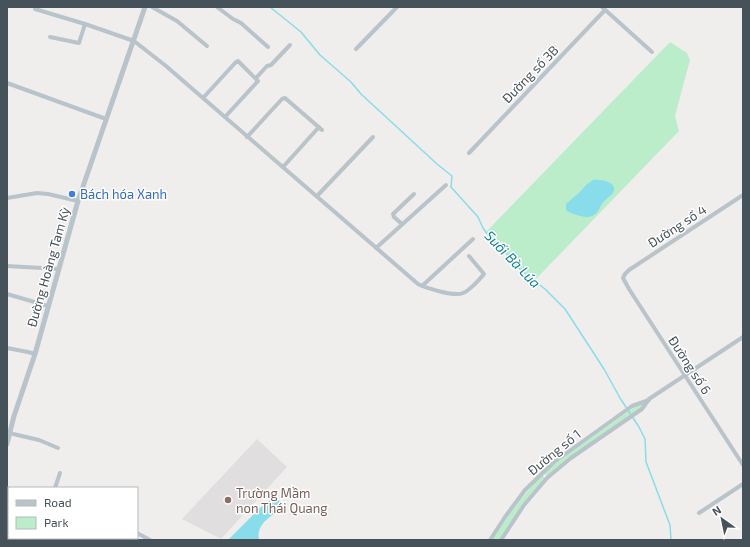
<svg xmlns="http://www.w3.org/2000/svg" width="750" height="547" viewBox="0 0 750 547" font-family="'Exo 2',sans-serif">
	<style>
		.education { fill: #e1dedf }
		.green { fill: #bbedcb }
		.water { fill: #89dce9 }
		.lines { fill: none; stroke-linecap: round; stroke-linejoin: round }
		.stream { stroke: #89dce9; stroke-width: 1.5 }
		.minor { stroke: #b9c3ca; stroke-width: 4 }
		.tertiary { stroke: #b9c3ca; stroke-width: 5 }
		.shop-dot { fill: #3f7fe0; stroke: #fff; stroke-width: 1.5 }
		.education-dot { fill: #8d6e63; stroke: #fff; stroke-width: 1.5 }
		.labels { text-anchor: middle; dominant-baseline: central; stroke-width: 3; stroke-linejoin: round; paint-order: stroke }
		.street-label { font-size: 13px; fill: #46525a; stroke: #fff }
		.shop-label { font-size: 13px; fill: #366cbe; stroke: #fff; text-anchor: start }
		.education-label { font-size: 13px; fill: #785e54; stroke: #fff; text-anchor: start }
		.water-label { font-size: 14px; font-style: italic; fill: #0f8294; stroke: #fff }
	</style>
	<rect width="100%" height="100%" fill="#f0eded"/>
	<path class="education" d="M257,439l30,28 -66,72 -39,-20z"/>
	<g class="green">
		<path d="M670,42l17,11 3,7 -15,56 4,15 -145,150 -18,-15 -2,-5 -28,-29z"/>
		<path d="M645,402l-4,6 -94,68 -3,-3 11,-10 78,-55z"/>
		<path d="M542,475l3,3 -22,25 -24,37h-7c15,-23 31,-45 50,-65z"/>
	</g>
	<g class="water">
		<path d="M593,180c7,-1 26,2 20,13 -3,4 -9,7 -11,11 -3,5 -5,10 -10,12 -7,3 -19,-2 -25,-5l-1,-2v-5l14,-12 6,-7z"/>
		<path d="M275,496c4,3 6,7 6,13 -11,8 -25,15 -22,31h-31l32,-32z"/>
	</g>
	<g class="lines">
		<path class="stream" d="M270,7l31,25 19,23 31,27 10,12 76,70 15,12 -1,11 27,30 5,11 8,11 23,22 2,5 29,23 20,20 39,60 16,29 19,29 6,12 1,23 24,63 1,15"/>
		<g class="minor">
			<path d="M152,7l25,14 30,25"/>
			<path d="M217,7l16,12 8,4 27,24"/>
			<path d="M602,7l50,45"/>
			<path d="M35,9l50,15 49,17 32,25 252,218c8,4 36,13 45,9 6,-2 17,-14 21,-19l-15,-18"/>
			<path d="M50,37l29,6 6,-19"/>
			<path d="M356,49l41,-42"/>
			<path d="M256,78l11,-12 4,-1 19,-20"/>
			<path d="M7,83l99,36"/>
			<path d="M203,98l32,-35 3,-2 20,20 -33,36"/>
			<path d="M247,137l35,-38 3,-1 37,32"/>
			<path d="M469,153l136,-143"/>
			<path d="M283,167l36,-40"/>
			<path d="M743,195l-114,75 -4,4 -2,4 6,11 114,176"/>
			<path d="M317,196l56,-59"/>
			<path d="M7,198l30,-5 11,1 30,7"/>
			<path d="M402,224l-8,-7 -1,-3 21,-20"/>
			<path d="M376,248l70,-63"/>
			<path d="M7,266l52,3"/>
			<path d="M422,286l51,-47"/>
			<path d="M7,294l41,12"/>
			<path d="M7,348l21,4 7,2"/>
			<path d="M9,433l30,7 19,8"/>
			<path d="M55,488l5,-15"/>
			<path d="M699,513l44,-29"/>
			<path d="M137,533l13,7"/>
			<path d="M39,540v-2"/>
			<path d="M78,540l1,-2"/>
			<path d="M490,540l15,-23 20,-27 29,-28 78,-56 17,-6"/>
			<path d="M501,540l23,-35 23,-27 24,-20 71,-49 7,-10 94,-62"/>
		</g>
		<path class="tertiary" d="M7,444l7,-28 21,-62 43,-153 67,-194"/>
	</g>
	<circle class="shop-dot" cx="72" cy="194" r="4"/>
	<circle class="education-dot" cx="228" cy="500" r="4"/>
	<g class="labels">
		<g class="street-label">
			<text transform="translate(530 74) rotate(-46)">Đường số 3B</text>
			<text transform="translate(677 226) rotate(-33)">Đường số 4</text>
			<text transform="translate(48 267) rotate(-74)">Đường Hoàng Tam Kỳ</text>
			<text transform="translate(690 365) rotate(57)">Đường số 6</text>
			<text transform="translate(554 452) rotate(-39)">Đường số 1</text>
		</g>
		<g class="shop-label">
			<text x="80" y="194">Bách hóa Xanh</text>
		</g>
		<g class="education-label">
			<text x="236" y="493">Trường Mầm<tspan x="236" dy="15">non Thái Quang</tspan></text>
		</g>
		<g class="water-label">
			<text transform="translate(513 259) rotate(46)">Suối Bà Lúa</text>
		</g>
	</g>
	<rect width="750" height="547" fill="none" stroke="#46525a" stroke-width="16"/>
	<rect x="8" y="487" width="130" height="52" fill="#ffffff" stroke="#b5babd"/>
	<rect x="16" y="500" width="20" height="6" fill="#b9c3ca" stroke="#b5babd"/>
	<text x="44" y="507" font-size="12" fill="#46525a">Road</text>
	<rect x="16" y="517" width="20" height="12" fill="#bbedcb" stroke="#b5babd"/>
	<text x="44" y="527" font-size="12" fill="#46525a">Park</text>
	<g transform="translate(722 519) rotate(327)" stroke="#ffffff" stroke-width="3" paint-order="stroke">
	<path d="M0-3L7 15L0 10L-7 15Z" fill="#46525a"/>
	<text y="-6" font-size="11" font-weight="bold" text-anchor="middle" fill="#46525a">N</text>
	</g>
</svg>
